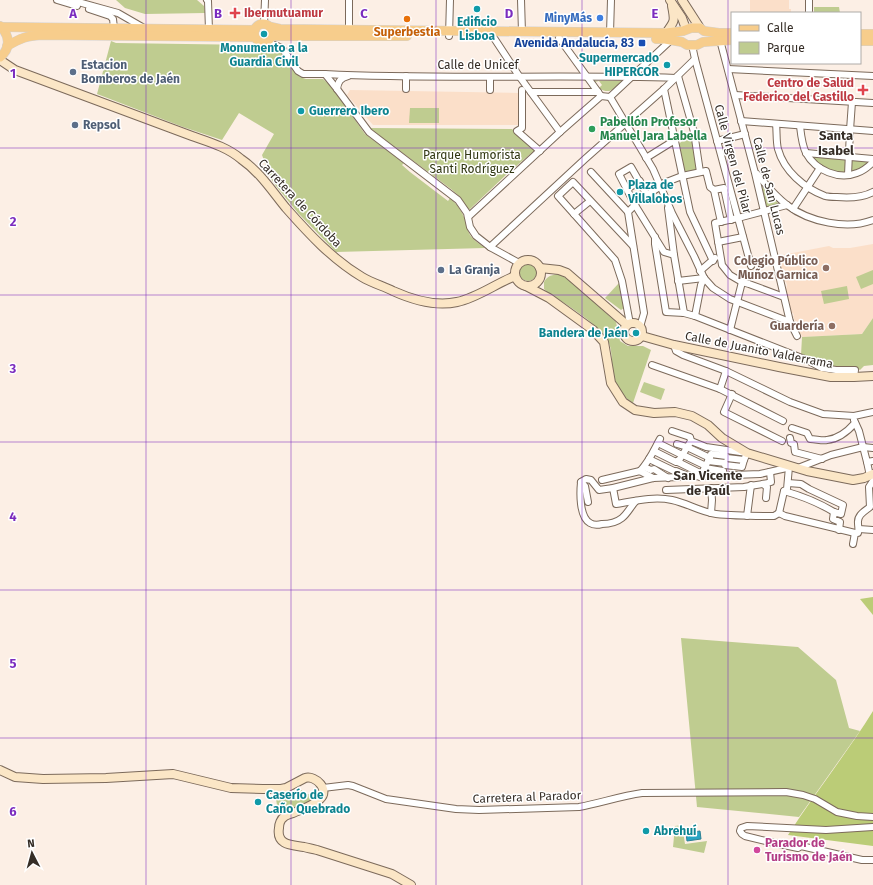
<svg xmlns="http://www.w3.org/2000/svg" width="873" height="885" viewBox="0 0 873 885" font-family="'Fira Sans',sans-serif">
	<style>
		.built { fill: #fbdfc9 }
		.green { fill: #bfcc90 }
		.forest { fill: #bc7 }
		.water { fill: #28a4c3; stroke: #2c8094 }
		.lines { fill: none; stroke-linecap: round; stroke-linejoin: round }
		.street-casing { stroke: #7c6a5b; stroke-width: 8 }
		.secondary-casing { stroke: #7c6a5b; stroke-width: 10 }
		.primary-casing { stroke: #d3d1cf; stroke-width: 10 }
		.street { stroke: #fff; stroke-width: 6 }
		.secondary { stroke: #fbe6c6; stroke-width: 8 }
		.primary { stroke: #f7cd8c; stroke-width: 9 }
		.grid { fill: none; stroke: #7b2cbf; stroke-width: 1; stroke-opacity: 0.55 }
		.culture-dot { fill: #0f9aa8; stroke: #fff; stroke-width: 1.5 }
		.health-dot { fill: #e0444e; stroke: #fff; stroke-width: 1.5 }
		.shop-dot { fill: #3f7fe0; stroke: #fff; stroke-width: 1.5 }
		.food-dot { fill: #e8710a; stroke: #fff; stroke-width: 1.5 }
		.transit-dot { fill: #1a4fb4; stroke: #fff; stroke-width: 1.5 }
		.service-dot { fill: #5c6f8a; stroke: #fff; stroke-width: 1.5 }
		.leisure-dot { fill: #2e9e5b; stroke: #fff; stroke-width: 1.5 }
		.education-dot { fill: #8d6e63; stroke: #fff; stroke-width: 1.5 }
		.hotel-dot { fill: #d1479c; stroke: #fff; stroke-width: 1.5 }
		.labels { text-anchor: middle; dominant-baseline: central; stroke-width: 3; stroke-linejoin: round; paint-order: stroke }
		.health-label { font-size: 12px; font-weight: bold; fill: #be3a42; stroke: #fff; text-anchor: start }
		.shop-label { font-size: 12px; font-weight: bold; fill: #366cbe; stroke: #fff; text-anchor: end }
		.culture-label { font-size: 12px; font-weight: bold; fill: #0d838f; stroke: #fff; text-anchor: start }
		.food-label { font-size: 12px; font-weight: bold; fill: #c56008; stroke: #fff }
		.transit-label { font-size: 12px; font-weight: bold; fill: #164399; stroke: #fff; text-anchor: end }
		.service-label { font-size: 12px; font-weight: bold; fill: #4e5e75; stroke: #fff; text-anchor: start }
		.street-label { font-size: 12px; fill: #352d26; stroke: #fff }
		.leisure-label { font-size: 12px; font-weight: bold; fill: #27864d; stroke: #fff; text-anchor: start }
		.park-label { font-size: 12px; fill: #303712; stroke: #fff }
		.education-label { font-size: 12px; font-weight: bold; fill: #785e54; stroke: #fff; text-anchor: end }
		.hotel-label { font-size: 12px; font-weight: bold; fill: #b23c85; stroke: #fff; text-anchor: start }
		.neighbourhood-label { font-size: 13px; font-weight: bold; fill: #352d26; stroke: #fff }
		.grid-label { font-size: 13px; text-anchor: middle; font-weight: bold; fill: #7b2cbf; stroke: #fff; stroke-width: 3; stroke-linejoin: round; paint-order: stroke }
	</style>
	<rect width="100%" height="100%" fill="#fcefe5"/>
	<g class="built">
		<path d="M750,0h39v9h2v4h-41z"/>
		<path d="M350,90l170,3 -1,32h-146l-26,-30z"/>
		<path d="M873,244v74l-11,16 -60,3 -1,-3h-1l-7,-18h1l-1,-3h-2l-5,-23 1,-5 -1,-3 -3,-2 -6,-24 52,-10 4,2h17z"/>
	</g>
	<g class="green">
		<path d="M116,0h81l7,6 1,7 -60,1 -20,-6z"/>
		<path d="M814,7h25l1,6h-26z"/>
		<path d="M111,41l5,2 140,2c5,3 10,4 15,0l7,3 22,29 6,2h17l8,7 34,48 39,29 -2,2 8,7 38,29 2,-3c7,6 12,13 15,22 2,5 2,10 5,15 4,6 10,9 15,13l-149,4 -38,-39 -22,-27 -5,-7 -9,-24 12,-21 -35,-21 -17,27 -39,-13 -86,-33z"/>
		<path d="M594,81h28v1c-9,7 -12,13 -23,6l3,-3 -3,-4 -4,1z"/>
		<path d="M410,108h29v15h-30z"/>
		<path d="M370,128l142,1 23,21 -27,23 -39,37 -10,-14 -8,-7 -71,-53z"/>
		<path d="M693,137l5,33 -13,3 -2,-1 -4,-28 5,-5z"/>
		<path d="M808,153l39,6 -2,14c-17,-1 -26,-7 -37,-20z"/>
		<path d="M849,157l14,1 8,5 -14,8 -6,1z"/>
		<path d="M761,185l8,10 10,9 -12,4 -2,-1z"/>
		<circle cx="528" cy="272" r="9"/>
		<path d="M873,270v14l-12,5 -5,-12z"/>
		<path d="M559,274l9,5 48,43 4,19 8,5h15l8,4 -18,53c-5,-3 -10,-7 -13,-12 -3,-5 -6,-9 -7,-14 -2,-11 0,-24 -4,-34 -8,-18 -45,-40 -62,-51l-3,-3v-7c4,-7 8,-7 15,-8z"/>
		<path d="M619,283l1,1 4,24 -3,2 -16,-12z"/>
		<path d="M847,286l2,13 -25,5 -3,-13z"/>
		<path d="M873,318v47l-9,1 -4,4 -4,-2 -5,-2h-19l-12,-2 -19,-9 1,-18 60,-3z"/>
		<path d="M644,382l21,7 -4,11 -21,-8z"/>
		<path d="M681,638l117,9 38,33 13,48 11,3 -61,86 -102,-10z"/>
		<path d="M302,790l1,5 13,-2 2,2 -4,4 -33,15 -4,-9 -2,-12z"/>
		<path d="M682,825l3,19 22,-3 -3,12 -31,-6 2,-21z"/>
	</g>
	<g class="forest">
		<path d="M873,597v18l-13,-16z"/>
		<path d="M873,711v135l-85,-11c27,-42 59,-82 85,-124z"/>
	</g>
	<path class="water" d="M700,831l1,8 -14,2 -1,-8z"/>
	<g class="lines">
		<defs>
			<g id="street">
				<path d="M57,0l20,6"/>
				<path d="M71,0l47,13 26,15"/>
				<path d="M207,0l1,1 1,29"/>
				<path d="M521,0l1,32"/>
				<path d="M89,9l21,7 3,3 1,9"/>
				<path d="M809,13v-13"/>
				<path d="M264,24l1,-24"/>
				<path d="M349,29v-29"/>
				<path d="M610,33l1,-33"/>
				<path d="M449,36l1,-36"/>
				<path d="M494,38l25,38 41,56"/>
				<path d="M559,38l42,58"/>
				<path d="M720,40l35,133 35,149 7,14"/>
				<path d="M267,42l15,6 16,23 5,3h22l12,15 32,43 89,68 9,13 3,14 6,9 14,11 29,16"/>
				<path d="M692,45l3,14 56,207"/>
				<path d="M728,69l145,7"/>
				<path d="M325,74c117,6 234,0 351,4"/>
				<path d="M678,76l16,56 6,40"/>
				<path d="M337,89c1,-7 3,-11 11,-13"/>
				<path d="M406,89v-13"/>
				<path d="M664,89l26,123 23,49"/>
				<path d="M490,90v-13"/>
				<path d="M522,90v38l-5,3 23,20"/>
				<path d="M531,92h67"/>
				<path d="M735,95l138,8"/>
				<path d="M610,97l43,72 19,44 22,43 10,22 9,10 17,11 60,23"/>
				<path d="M610,97l61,-57"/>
				<path d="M741,121l132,10"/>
				<path d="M776,124c1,8 0,17 2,25 6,22 26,39 47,47 3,1 8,1 12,1 12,1 25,1 36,-5"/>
				<path d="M800,126c1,9 2,19 6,27 10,18 33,27 51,20 6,-2 11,-6 16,-11"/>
				<path d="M717,141l28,-7"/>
				<path d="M806,153l67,6"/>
				<path d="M646,158l29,-18"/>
				<path d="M591,172l37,40"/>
				<path d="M757,174c9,11 19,23 30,31 22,17 60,25 86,15"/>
				<path d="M848,175l2,-45 2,-28"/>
				<path d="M627,189l13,-8"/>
				<path d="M647,195l-16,-28 -12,7 16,31 29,47 10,3"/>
				<path d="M634,203l24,-15 6,-5 18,-7 24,-5 4,16 4,3"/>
				<path d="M635,205l-7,7 16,101 -4,14"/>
				<path d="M668,208l6,47 10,58"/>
				<path d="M793,209l27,-41"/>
				<path d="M574,214l16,-13"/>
				<path d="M468,217l92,-85 41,-36 9,1"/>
				<path d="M721,222l-7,-32 10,-2 7,32"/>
				<path d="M655,237v7l11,68 18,1 11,3 112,44 15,8 14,2h19l-1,7"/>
				<path d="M718,242l25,-5"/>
				<path d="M490,247l95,-88 79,-70 31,-30"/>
				<path d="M700,271l15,-13"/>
				<path d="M678,281l26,-3"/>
				<path d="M784,297l-35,-13 -7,-2 -12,-7 -8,-10 -7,-42 23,-5 49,-13"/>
				<path d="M695,316l6,-31 3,-7"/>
				<path d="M630,324l-8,-43 -7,-21 -57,-64 15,-14 60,64"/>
				<path d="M730,330l12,-48"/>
				<path d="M674,345l2,6 7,4 43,16 64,31 33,12 31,2 19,-4"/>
				<path d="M652,365l68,24 63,32"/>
				<path d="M720,389l6,-18"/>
				<path d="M732,394l-8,18 58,29"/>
				<path d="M854,420l5,11 8,31 6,-1"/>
				<path d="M792,428l15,5 3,6c6,0 12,2 17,1 11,-1 21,-9 28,-17"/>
				<path d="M790,438l1,5 3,1 1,8 27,7"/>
				<path d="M691,441l15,6 41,6 -3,7 -17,-2 -1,-2 -15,-2"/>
				<path d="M658,443l24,12"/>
				<path d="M677,444l10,3 23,11"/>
				<path d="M654,451l22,11 1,-1 1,1 13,-21 -1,-4 -18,-6"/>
				<path d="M683,455l23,11"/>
				<path d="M649,459l27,13v-1l12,5"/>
				<path d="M708,461l17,2v2l17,2 2,-7"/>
				<path d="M678,462l24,12"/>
				<path d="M867,462l3,14"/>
				<path d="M644,467l7,3 3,-1 14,9"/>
				<path d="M705,468l18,3"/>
				<path d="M798,468l33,-13 32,-8 10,1"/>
				<path d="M640,471c9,-9 14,-21 20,-32"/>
				<path d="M700,477l10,-20"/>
				<path d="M602,480l38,-9 13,7"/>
				<path d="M581,482l4,4 3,16"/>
				<path d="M788,483l13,1 8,5 32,15 2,1 -2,9 -7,-2 -1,7 7,3 -1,8"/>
				<path d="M763,484l4,3 -1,11"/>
				<path d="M613,488l3,16c18,-3 38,-8 56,-4 15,3 28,12 44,14 19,2 39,2 58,2l5,-3"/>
				<path d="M666,490l78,-3c9,-2 18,-2 27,-5l-1,-10"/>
				<path d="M784,491c18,5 35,12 50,21"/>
				<path d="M636,501c-5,5 -8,12 -14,17 -5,4 -13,6 -20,6 -4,1 -9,1 -12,-1 -11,-6 -10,-31 -9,-41l5,-3 5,1 8,10 14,-2 40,-10 107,-4 31,-7"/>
				<path d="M711,513l1,-13 -1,-12"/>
				<path d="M779,513l6,3 70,17"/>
				<path d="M779,513l5,-22 3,-2 2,-22"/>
				<path d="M747,516l4,-31"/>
				<path d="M859,529l14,1"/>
				<path d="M853,544l2,-11h3c1,-5 0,-6 0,-10 -1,-8 7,-12 12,-16l-1,-20 4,-6"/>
				<path d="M323,788l25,-3 5,1 33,13 70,10 23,1 100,-3c21,-4 42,-11 63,-14l144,-1 17,3 12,4 22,13 20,4 16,1"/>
				<path d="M873,827l-47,3 -79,-4 -6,2 -1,3 2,3 3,2 29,7 24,5 3,-2 61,14h11"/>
			</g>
			<g id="secondary">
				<path d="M670,0l12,18 4,11"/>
				<path d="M682,0l18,28"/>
				<path d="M666,33c9,-12 9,-12 6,-27"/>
				<path d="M0,60l15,10 177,66c17,6 35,11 49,23 19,13 31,32 45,49 23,26 46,51 76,69 10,6 21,9 31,14 20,9 42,16 64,11 20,-4 38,-18 58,-26"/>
				<circle cx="528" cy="273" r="13"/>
				<path d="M540,268l19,2 8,3 60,52"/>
				<path d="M526,286l23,12 44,32 11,12 7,41 12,19 12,8 19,3 21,-1 17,4 16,9 14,13 25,15 60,18 46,9 11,-2 9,-4"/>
				<circle cx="633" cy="332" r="9"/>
				<path d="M642,336l32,9 105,22 52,10h23l19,-1"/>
				<path d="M0,770l15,7 28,2 63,-1 67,-4 58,14 32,1h18l5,-1 19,-10c11,-3 25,12 15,21 -7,7 -18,10 -27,14 -3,1 -7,2 -9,4 -3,2 -5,7 -5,11 -3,18 14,17 25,19 4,1 9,2 13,3l75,24 19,11"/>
			</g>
			<g id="primary">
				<circle cx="263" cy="33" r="9"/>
				<path d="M0,26c10,9 11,23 0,31"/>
				<path d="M1,27l254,3"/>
				<path d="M271,27l9,2 386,4 17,-2 8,-3h9l4,3 15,2h13"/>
				<path d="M860,34h13"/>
				<path d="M272,36h135"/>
				<path d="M656,39h9l17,3 5,3h10l6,-3 29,-2"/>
				<path d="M860,41h13"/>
				<path d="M7,46c14,-8 19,-10 34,-11l214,2"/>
			</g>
		</defs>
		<use href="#street" class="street-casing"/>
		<use href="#secondary" class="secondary-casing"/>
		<use href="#primary" class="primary-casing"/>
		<use href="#street" class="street"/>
		<use href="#secondary" class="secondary"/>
		<use href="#primary" class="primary"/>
	</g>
	<path class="grid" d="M146,0v885M291,0v885M436,0v885M582,0v885M728,0v885M0,148h873M0,295h873M0,442h873M0,590h873M0,738h873"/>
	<g class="culture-dot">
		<circle cx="477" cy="9" r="4"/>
		<circle cx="264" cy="34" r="4"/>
		<circle cx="667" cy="65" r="4"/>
		<circle cx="301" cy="111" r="4"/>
		<circle cx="620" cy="192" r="4"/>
		<circle cx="636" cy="333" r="4"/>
		<circle cx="258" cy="802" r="4"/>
		<circle cx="646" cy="831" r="4"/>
	</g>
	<g class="health-dot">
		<path d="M233 7h4v4h4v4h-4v4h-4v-4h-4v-4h4z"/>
		<path d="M861 84h4v4h4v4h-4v4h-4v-4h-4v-4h4z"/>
	</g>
	<circle class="shop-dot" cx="600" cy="18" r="4"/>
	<circle class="food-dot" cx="407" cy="19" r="4"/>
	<rect class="transit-dot" x="638" y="39" width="8" height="8" rx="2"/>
	<g class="service-dot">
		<circle cx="73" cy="72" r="4"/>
		<circle cx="75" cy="125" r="4"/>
		<circle cx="441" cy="270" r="4"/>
	</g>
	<circle class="leisure-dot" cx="592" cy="129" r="4"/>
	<g class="education-dot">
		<circle cx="826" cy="268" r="4"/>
		<circle cx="832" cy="326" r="4"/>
	</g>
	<circle class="hotel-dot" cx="757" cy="850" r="4"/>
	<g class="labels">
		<g class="health-label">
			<text x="244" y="13">Ibermutuamur</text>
			<text x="854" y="83" text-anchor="end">Centro de Salud<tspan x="854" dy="14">Federico del Castillo</tspan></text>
		</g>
		<g class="shop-label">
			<text x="592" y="18">MinyMás</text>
		</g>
		<g class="culture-label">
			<text x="477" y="22" text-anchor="middle">Edificio<tspan x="477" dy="14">Lisboa</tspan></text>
			<text x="264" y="48" text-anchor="middle">Monumento a la<tspan x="264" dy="14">Guardia Civil</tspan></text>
			<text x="659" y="58" text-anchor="end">Supermercado<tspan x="659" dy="14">HIPERCOR</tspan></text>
			<text x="309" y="111">Guerrero Ibero</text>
			<text x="628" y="185">Plaza de<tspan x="628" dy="14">Villalobos</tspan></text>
			<text x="628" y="333" text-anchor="end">Bandera de Jaén</text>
			<text x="266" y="795">Caserío de<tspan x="266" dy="14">Caño Quebrado</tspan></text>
			<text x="654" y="831">Abrehuí</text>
		</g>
		<g class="food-label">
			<text x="407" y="32">Superbestia</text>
		</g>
		<g class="transit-label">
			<text x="634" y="43">Avenida Andalucía, 83</text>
		</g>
		<g class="service-label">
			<text x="81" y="65">Estacion<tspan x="81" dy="14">Bomberos de Jaén</tspan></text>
			<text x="83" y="125">Repsol</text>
			<text x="449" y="270">La Granja</text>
		</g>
		<g class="street-label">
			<text x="478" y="65">Calle de Unicef</text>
			<text transform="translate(733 159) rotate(75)">Calle Virgen del Pilar</text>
			<text transform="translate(769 186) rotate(76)">Calle de San Lucas</text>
			<text transform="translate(300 203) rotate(47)">Carretera de Córdoba</text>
			<text transform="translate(759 350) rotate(11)">Calle de Juanito Valderrama</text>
			<text transform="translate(527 797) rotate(-2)">Carretera al Parador</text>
		</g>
		<g class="leisure-label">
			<text x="600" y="122">Pabellón Profesor<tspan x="600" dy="14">Manuel Jara Labella</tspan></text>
		</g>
		<g class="park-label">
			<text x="472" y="155">Parque Humorista<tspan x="472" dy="14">Santi Rodríguez</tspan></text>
		</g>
		<g class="education-label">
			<text x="818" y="261">Colegio Público<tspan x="818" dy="14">Muñoz Garnica</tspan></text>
			<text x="824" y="326">Guardería</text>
		</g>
		<g class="hotel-label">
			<text x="765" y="843">Parador de<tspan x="765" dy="14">Turismo de Jaén</tspan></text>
		</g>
		<g class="neighbourhood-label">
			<text x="836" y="135">Santa<tspan x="836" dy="15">Isabel</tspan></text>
			<text x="708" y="475">San Vicente<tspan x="708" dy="15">de Paúl</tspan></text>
		</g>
	</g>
	<g class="grid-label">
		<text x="73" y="18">A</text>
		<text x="218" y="18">B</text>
		<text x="364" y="18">C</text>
		<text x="509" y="18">D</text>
		<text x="655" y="18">E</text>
		<text x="13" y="78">1</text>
		<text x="13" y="226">2</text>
		<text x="13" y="373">3</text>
		<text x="13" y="521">4</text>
		<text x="13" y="668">5</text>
		<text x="13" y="816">6</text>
	</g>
	<rect x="731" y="12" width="130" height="52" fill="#ffffff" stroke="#aeaba8"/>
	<rect x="739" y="25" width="20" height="6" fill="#f7cd8c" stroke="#aeaba8"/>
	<text x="767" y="32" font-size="12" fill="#352d26">Calle</text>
	<rect x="739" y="42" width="20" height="12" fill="#bfcc90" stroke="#aeaba8"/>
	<text x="767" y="52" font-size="12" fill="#352d26">Parque</text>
	<g transform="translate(32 853) rotate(354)" stroke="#ffffff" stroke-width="3" paint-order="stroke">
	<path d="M0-3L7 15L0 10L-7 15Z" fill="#352d26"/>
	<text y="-6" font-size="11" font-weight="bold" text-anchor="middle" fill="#352d26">N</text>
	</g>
</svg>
